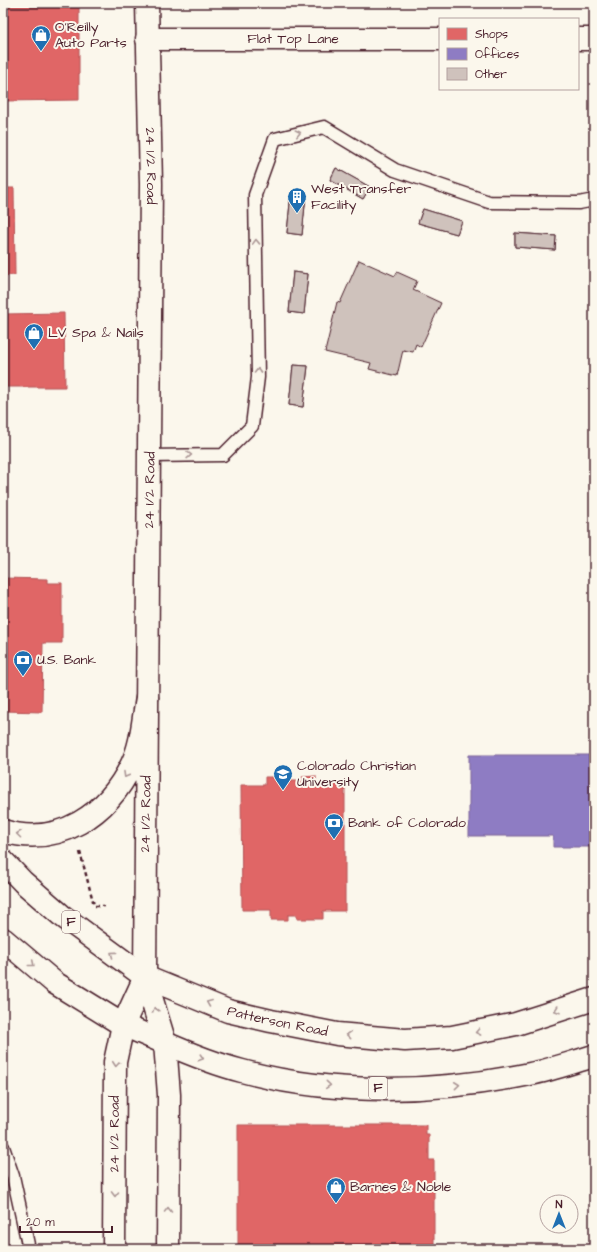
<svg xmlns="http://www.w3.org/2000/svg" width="597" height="1252" viewBox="0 0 597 1252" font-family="'Architects Daughter',sans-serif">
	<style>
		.shops { fill: #e06666; stroke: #b35154 }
		.offices { fill: #8e7cc3; stroke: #7a6095 }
		.building { fill: #cfc2bc; stroke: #4a1f2b }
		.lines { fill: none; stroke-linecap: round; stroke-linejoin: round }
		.lane-casing { stroke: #4a1f2b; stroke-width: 15 }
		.street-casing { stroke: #4a1f2b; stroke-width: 25 }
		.secondary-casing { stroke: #4a1f2b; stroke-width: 25 }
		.primary-casing { stroke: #4a1f2b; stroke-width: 25 }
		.path { stroke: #4a1f2b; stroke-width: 2.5; stroke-dasharray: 4 3; stroke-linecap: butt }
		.lane { stroke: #fbf7ec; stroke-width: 12 }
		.street { stroke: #fbf7ec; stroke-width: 22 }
		.secondary { stroke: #fbf7ec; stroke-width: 22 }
		.primary { stroke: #fbf7ec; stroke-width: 22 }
		.oneway { stroke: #ab9695 }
		.labels { text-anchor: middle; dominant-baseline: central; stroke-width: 4; stroke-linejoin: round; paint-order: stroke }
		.shield { fill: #fbf7ec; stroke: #7f6065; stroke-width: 1 }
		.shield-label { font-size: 13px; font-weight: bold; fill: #4a1f2b }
		.poi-label { font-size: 14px; fill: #4a1f2b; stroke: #fbf7ec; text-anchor: start }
		.street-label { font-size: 14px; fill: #4a1f2b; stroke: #fbf7ec }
	</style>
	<rect width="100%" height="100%" fill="#fbf7ec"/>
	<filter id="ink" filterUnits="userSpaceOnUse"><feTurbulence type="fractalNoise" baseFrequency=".025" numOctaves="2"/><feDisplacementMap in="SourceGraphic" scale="8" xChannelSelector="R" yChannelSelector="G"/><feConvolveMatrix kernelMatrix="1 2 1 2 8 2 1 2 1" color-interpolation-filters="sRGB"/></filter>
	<g filter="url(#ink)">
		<g class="shops">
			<path d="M3,3h76v97l-76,1z"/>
			<path d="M3,188h11l1,87 -12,1z"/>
			<path d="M64,313l1,74h-62v-73z"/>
			<path d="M3,578l44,1v4h15v60h-19l-1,69 -39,-1z"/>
			<path d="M316,776v9h29v126h-22v8h-26v-4h-9v5h-17v-10h-29l-1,-125h24v-8h25v4h12v-4z"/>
			<path d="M238,1125h188v10h3v25h5v89h-196z"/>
		</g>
		<path class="offices" d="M469,755h125v92h-41v-11h-84z"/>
		<g class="building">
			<path d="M336,168l34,19 -7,12 -33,-19z"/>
			<path d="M336,168l34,19 -7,12 -33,-19z"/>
			<path d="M291,193l15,2 -4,40 -15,-2z"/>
			<path d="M291,193l15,2 -4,40 -15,-2z"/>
			<path d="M423,209l39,12 -5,13 -39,-11z"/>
			<path d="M423,209l39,12 -5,13 -39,-11z"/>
			<path d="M515,233l41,3 -1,14 -40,-3z"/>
			<path d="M515,233l41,3 -1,14 -40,-3z"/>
			<path d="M359,260l36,16 2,-4 20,9 -4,9 28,13 -20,44 -5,-3 -3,8 -10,-2 -6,26 -28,-7 2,-6 -46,-11 12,-50 3,1z"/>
			<path d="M293,272l15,2 -4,40 -15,-2z"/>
			<path d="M293,272l15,2 -4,40 -15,-2z"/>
			<path d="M293,365l15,1 -5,41 -14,-2z"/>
			<path d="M293,365l15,1 -5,41 -14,-2z"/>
		</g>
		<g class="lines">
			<defs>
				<g id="lane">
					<path d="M150,456l73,-1 29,-29 6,-49 -3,-182 20,-56 49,-12 71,43 94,32 90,1 15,-3"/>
					<path d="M3,1147l10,29 16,73"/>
				</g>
				<g id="street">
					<path id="s1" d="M147,39h293"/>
					<path d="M578,39h16"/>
				</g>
				<g id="secondary">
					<path id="s2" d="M147,3l4,181 -6,793 20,66 4,52 -1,154"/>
					<path d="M123,1025l42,18"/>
					<path id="s3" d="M114,1249l1,-187 8,-37 22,-48"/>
				</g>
				<g id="primary">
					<path d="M3,831c56,17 105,-17 129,-67 10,-20 11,-45 15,-66"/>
					<path id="s4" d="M3,861l20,21 38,33 84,62 83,34 43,10 66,13 68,6 47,-3 64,-13 78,-25"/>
					<path d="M3,939l52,44 68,42"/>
					<path d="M165,1043c25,11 50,21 77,28 93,25 194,22 288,3 22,-4 43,-12 64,-18"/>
				</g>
			</defs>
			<use href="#lane" class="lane-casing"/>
			<use href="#street" class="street-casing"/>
			<use href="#secondary" class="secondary-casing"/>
			<use href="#primary" class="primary-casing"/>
			<g class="path">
				<path d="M80,852l14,53"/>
				<path d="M95,906h9"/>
			</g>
			<use href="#lane" class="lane"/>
			<use href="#street" class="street"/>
			<use href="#secondary" class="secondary"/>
			<use href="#primary" class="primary"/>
		</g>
		<defs><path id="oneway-chevron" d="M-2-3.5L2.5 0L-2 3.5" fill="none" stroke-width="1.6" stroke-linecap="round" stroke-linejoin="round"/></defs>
		<g class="oneway">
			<use href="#oneway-chevron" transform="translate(298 133) rotate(-13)"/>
			<use href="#oneway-chevron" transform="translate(256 242) rotate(-92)"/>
			<use href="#oneway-chevron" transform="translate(258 371) rotate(-89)"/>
			<use href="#oneway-chevron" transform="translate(189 455) rotate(-1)"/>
			<use href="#oneway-chevron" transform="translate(126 775) rotate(120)"/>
			<use href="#oneway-chevron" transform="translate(19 834) rotate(-173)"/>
			<use href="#oneway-chevron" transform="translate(113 954) rotate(-144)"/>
			<use href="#oneway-chevron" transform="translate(32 964) rotate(39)"/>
			<use href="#oneway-chevron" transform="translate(209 1003) rotate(-158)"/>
			<use href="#oneway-chevron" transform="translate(155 1010) rotate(-107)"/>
			<use href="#oneway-chevron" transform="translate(557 1010) rotate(161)"/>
			<use href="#oneway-chevron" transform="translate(478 1032) rotate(169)"/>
			<use href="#oneway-chevron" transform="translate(349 1035) rotate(-175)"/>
			<use href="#oneway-chevron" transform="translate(201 1058) rotate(18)"/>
			<use href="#oneway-chevron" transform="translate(116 1064) rotate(95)"/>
			<use href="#oneway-chevron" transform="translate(328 1085) rotate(5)"/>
			<use href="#oneway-chevron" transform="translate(457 1085) rotate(-6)"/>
			<use href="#oneway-chevron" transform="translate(115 1194) rotate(91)"/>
			<use href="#oneway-chevron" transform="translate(168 1210) rotate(-90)"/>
		</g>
	</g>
	<defs>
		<symbol id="shop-pin" viewBox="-11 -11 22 30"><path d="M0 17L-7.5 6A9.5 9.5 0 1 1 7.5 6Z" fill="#1f6fb2" stroke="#fbf7ec"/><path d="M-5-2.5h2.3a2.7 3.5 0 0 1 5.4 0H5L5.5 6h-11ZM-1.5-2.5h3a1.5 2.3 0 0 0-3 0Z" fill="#fff"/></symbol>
		<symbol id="building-pin" viewBox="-11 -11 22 30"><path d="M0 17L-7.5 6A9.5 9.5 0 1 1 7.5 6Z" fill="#1f6fb2" stroke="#fbf7ec"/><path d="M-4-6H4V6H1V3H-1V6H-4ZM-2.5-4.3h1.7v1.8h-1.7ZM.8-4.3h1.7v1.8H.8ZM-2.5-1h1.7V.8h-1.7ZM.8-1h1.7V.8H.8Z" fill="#fff"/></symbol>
		<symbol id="bank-pin" viewBox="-11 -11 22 30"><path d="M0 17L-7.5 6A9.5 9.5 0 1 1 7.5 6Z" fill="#1f6fb2" stroke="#fbf7ec"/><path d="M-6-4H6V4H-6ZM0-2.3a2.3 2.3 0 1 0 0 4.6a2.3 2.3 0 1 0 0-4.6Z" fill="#fff"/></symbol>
		<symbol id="university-pin" viewBox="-11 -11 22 30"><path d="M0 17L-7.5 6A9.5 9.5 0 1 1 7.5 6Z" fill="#1f6fb2" stroke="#fbf7ec"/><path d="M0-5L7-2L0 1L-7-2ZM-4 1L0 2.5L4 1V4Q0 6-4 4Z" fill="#fff"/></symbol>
	</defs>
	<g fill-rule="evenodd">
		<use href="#shop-pin" x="30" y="24" width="22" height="30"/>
		<use href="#building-pin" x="286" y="186" width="22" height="30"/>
		<use href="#shop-pin" x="23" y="322" width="22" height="30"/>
		<use href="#bank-pin" x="12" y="649" width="22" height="30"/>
		<use href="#university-pin" x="272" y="763" width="22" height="30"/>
		<use href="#bank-pin" x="323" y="812" width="22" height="30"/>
		<use href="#shop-pin" x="325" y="1176" width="22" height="30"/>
	</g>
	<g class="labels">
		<g class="shield">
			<rect x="62" y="911" width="18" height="22" rx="3"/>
			<rect x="369" y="1077" width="18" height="22" rx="3"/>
		</g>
		<g class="shield-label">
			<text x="71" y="922">F</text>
			<text x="378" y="1088">F</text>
		</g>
		<g class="poi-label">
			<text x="55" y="27">O'Reilly<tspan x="55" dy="16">Auto Parts</tspan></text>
			<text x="311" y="189">West Transfer<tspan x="311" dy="16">Facility</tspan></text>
			<text x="48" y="333">LV Spa &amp; Nails</text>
			<text x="37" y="660">U.S. Bank</text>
			<text x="297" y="766">Colorado Christian<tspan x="297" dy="16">University</tspan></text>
			<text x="348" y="823">Bank of Colorado</text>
			<text x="350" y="1187">Barnes &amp; Noble</text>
		</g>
		<g class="street-label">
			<text stroke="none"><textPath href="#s1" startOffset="146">Flat Top Lane</textPath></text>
			<text stroke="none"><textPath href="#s2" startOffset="163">24 1/2 Road</textPath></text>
			<text transform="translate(150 490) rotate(-89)">24 1/2 Road</text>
			<text transform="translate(146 814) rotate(-89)">24 1/2 Road</text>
			<text stroke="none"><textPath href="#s4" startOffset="324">Patterson Road</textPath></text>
			<text stroke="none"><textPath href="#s3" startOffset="115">24 1/2 Road</textPath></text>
		</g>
	</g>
	<rect width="597" height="1252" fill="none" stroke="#fbf7ec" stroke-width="16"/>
	<rect x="8" y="8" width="581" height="1236" fill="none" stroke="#4a1f2b" stroke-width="1.5" filter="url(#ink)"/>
	<rect x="439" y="18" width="140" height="72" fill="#fbf7ec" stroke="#b4a19f"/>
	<rect x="447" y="28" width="20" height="12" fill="#e06666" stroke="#b4a19f"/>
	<text x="475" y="38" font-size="12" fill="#4a1f2b">Shops</text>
	<rect x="447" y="48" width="20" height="12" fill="#8e7cc3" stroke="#b4a19f"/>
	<text x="475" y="58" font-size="12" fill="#4a1f2b">Offices</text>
	<rect x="447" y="68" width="20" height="12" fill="#cfc2bc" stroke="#b4a19f"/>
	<text x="475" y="78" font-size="12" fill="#4a1f2b">Other</text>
	<g transform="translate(559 1214)"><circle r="19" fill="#fbf7ec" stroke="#b4a19f"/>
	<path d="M0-3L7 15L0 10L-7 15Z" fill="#1f6fb2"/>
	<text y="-6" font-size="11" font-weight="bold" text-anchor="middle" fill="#4a1f2b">N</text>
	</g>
	<path d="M20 1226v6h92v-6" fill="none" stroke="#4a1f2b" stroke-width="2"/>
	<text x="26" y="1226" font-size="12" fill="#4a1f2b" stroke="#fbf7ec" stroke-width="3" paint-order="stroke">20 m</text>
</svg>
